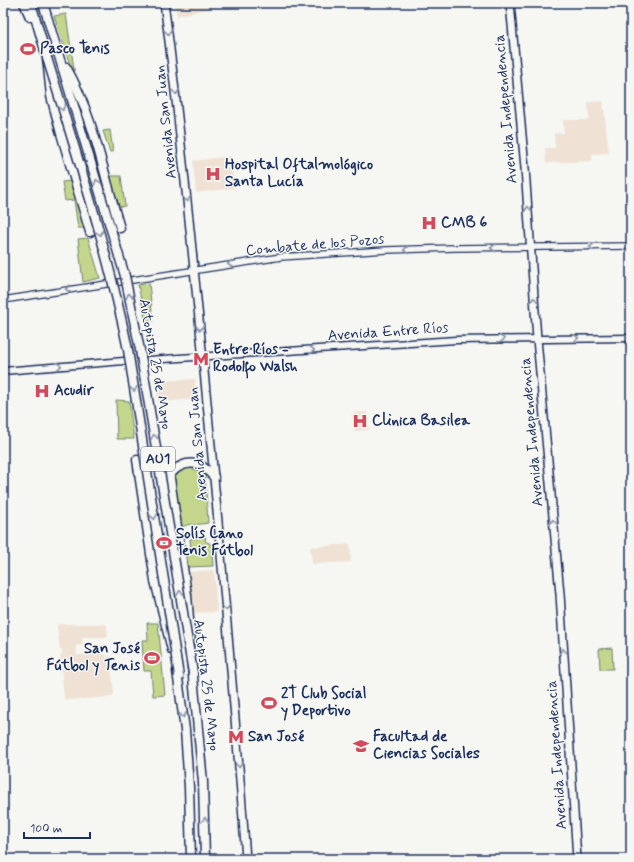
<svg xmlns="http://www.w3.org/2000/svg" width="634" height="862" viewBox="0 0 634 862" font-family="Mynerve,sans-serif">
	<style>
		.built { fill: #efe2d4 }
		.green { fill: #c4d68b; stroke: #708274 }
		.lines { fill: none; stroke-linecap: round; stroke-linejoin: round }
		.tertiary-casing { stroke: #1b2f5e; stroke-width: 8 }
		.secondary-casing { stroke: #1b2f5e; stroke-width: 9 }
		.primary-casing { stroke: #1b2f5e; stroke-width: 10 }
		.motorway-casing { stroke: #1b2f5e; stroke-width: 11 }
		.tertiary { stroke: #f6f6f2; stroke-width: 5.5 }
		.secondary { stroke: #f6f6f2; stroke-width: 6 }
		.primary { stroke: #f6f6f2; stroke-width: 7 }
		.motorway { stroke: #f6f6f2; stroke-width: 8 }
		.motorway-bridge-casing { stroke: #1b2f5e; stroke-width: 11; stroke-linecap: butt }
		.motorway-bridge { stroke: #f6f6f2; stroke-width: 8 }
		.oneway { stroke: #8892a8 }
		.labels { text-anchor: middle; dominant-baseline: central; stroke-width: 3; stroke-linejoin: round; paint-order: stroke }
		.shield { fill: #f6f6f2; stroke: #5d6b8a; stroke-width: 1 }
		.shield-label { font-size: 14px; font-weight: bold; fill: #1b2f5e }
		.poi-label { font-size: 15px; font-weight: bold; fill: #1b2f5e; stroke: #f6f6f2; text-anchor: start }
		.street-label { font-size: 15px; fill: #1b2f5e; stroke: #f6f6f2 }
	</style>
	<rect width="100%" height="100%" fill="#f6f6f2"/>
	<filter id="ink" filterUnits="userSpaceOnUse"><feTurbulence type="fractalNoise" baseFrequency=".025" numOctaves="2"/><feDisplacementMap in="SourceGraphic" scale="8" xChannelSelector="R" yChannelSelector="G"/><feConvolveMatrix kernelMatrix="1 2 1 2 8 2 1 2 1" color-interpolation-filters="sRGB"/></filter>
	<g filter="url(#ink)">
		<g class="built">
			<path d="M175,3h40l1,4 -39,9z"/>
			<path d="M603,101l6,52 -17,1v7l-46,2 -1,-15h10l-1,-15h10l-1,-13h26l-1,-18z"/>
			<path d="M231,156l3,32 -38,5 -3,-32z"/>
			<path d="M195,379l2,20 -39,3 -2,-21z"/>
			<path d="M367,412l2,18 -15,1 -2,-18z"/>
			<path d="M350,544l1,18 -39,2 -2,-17z"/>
			<path d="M214,570l3,41 -2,1 -24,1 -3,-41z"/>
			<path d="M59,624h46l2,2 1,11h-26l1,8 -7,1 1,9 28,-2 1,4 4,-1 4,38 -3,3 -44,3 -3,-2 -4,-43h2v-5h-2l-3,-24z"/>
		</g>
		<g class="green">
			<path d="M66,14l10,69 -22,-67z"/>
			<path d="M110,130l3,22h-3l-7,-21z"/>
			<path d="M110,176h11l4,30 -6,1z"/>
			<path d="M71,181l14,47h-7l-4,-28 -9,1 -3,-19z"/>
			<path d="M88,238l12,40 -17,4 -5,-43z"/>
			<path d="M149,283l4,38 -7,1 -8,-37z"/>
			<path d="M116,400l13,1 5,38h-17z"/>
			<path d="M198,466l7,8 3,49 -14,2 -4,-1 -9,3 -8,-47 9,-13z"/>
			<path d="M206,537l-1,4 6,3 2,22 -26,1 -1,-16 5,-1 -1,-11z"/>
			<path d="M147,623h11l7,72 -12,1 -2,-25h-7l-2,-31h6z"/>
			<path d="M612,648l1,21h-13l-1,-20z"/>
		</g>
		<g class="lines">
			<defs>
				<path id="tertiary" d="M3,300l278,-43 105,-7 69,-2 176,-2"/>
				<g id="secondary">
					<path d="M148,360l308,-20 175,-2"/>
					<path d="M3,371l121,-10"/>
				</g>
				<g id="primary">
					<path d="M164,3c15,109 25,217 36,326 17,177 33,353 46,530"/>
					<path d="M510,3l15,165 12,171 23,255 17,265"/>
				</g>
				<g id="motorway">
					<path d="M24,3l6,14"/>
					<path d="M31,3l16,55 4,38 9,34 30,102"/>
					<path d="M43,3l73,243"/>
					<path d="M66,67c27,46 38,109 54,161"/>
					<path d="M167,458l20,137 4,48"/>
					<path d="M137,460l18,121 17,69"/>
					<path d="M169,477c6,-11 19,-16 30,-12 6,2 11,8 15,12"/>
					<path d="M192,666l11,116 2,77"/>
					<path d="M177,671l8,59 4,57 2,72"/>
				</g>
			</defs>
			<use href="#tertiary" class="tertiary-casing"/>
			<use href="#secondary" class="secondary-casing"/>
			<use href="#primary" class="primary-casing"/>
			<use href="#motorway" class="motorway-casing"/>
			<use href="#tertiary" class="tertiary"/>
			<use href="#secondary" class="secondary"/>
			<use href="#primary" class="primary"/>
			<use href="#motorway" class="motorway"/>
			<defs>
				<g id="motorway-bridge">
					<path d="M47,58c30,97 61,193 81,292l51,326"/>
					<path d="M116,246l9,30 15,74 53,323"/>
				</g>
			</defs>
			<use href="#motorway-bridge" class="motorway-bridge-casing"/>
			<use href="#motorway-bridge" class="motorway-bridge"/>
		</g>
		<defs><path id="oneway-chevron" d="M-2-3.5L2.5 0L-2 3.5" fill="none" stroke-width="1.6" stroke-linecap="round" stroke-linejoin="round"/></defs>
		<g class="oneway">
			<use href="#oneway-chevron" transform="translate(168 32) rotate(82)"/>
			<use href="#oneway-chevron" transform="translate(176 92) rotate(83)"/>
			<use href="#oneway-chevron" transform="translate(62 108) rotate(73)"/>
			<use href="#oneway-chevron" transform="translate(97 182) rotate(-107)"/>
			<use href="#oneway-chevron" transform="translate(187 199) rotate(83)"/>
			<use href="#oneway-chevron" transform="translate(528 209) rotate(-95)"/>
			<use href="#oneway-chevron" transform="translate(100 233) rotate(73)"/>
			<use href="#oneway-chevron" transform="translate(592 247) rotate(178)"/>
			<use href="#oneway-chevron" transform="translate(493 248) rotate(180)"/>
			<use href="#oneway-chevron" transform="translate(406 250) rotate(178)"/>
			<use href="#oneway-chevron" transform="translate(230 264) rotate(172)"/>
			<use href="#oneway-chevron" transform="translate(68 289) rotate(172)"/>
			<use href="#oneway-chevron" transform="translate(129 296) rotate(-103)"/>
			<use href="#oneway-chevron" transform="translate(534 300) rotate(-94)"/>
			<use href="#oneway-chevron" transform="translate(200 328) rotate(85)"/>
			<use href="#oneway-chevron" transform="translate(576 338) rotate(-1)"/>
			<use href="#oneway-chevron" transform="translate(502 339) rotate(-1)"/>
			<use href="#oneway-chevron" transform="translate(312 350) rotate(-4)"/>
			<use href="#oneway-chevron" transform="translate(59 366) rotate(-4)"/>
			<use href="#oneway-chevron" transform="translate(134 389) rotate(81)"/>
			<use href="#oneway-chevron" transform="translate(154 437) rotate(-99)"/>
			<use href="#oneway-chevron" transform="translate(154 517) rotate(81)"/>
			<use href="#oneway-chevron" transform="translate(553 522) rotate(-95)"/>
			<use href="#oneway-chevron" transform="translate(180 593) rotate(-99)"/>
			<use href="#oneway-chevron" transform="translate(226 608) rotate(84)"/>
			<use href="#oneway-chevron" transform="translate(563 651) rotate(-94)"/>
			<use href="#oneway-chevron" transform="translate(183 715) rotate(84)"/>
			<use href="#oneway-chevron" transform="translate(239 765) rotate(85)"/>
			<use href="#oneway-chevron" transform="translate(205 820) rotate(-91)"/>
		</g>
	</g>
	<defs>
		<symbol id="stadium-bare" viewBox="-9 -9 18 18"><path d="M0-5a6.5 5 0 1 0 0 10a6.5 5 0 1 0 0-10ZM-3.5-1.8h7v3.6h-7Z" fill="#d1495b" stroke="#f6f6f2" stroke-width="2.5" paint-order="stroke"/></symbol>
		<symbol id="hospital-bare" viewBox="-9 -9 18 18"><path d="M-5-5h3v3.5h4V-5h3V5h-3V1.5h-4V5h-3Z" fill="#d1495b" stroke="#f6f6f2" stroke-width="2.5" paint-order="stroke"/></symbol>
		<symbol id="metro-bare" viewBox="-9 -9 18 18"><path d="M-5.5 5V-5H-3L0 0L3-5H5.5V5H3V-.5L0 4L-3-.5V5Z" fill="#d1495b" stroke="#f6f6f2" stroke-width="2.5" paint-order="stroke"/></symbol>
		<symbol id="university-bare" viewBox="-9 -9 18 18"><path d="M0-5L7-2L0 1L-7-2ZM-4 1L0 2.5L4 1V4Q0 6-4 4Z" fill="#d1495b" stroke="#f6f6f2" stroke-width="2.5" paint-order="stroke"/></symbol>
	</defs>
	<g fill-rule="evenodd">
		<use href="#stadium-bare" x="17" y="38" width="22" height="22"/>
		<use href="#hospital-bare" x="202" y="163" width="22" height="22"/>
		<use href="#hospital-bare" x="418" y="212" width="22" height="22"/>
		<use href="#metro-bare" x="190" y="348" width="22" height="22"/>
		<use href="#hospital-bare" x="31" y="380" width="22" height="22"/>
		<use href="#hospital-bare" x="349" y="410" width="22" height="22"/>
		<use href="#stadium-bare" x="153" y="532" width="22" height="22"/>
		<use href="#stadium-bare" x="141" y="647" width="22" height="22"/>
		<use href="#stadium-bare" x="258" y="692" width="22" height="22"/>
		<use href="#metro-bare" x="225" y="726" width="22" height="22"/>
		<use href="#university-bare" x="350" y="735" width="22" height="22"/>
	</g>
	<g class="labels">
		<rect class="shield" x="141" y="447" width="34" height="24" rx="3"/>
		<g class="shield-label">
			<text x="158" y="459">AU1</text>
		</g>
		<g class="poi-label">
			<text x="40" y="49">Pasco Tenis</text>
			<text x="225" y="165">Hospital Oftalmológico<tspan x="225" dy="17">Santa Lucía</tspan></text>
			<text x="441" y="223">CMB 6</text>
			<text x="213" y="350">Entre Ríos -<tspan x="213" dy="17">Rodolfo Walsh</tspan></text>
			<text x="54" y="391">Acudir</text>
			<text x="372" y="421">Clinica Basilea</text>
			<text x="176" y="534">Solís Cano<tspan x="176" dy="17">Tenis Fútbol</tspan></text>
			<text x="140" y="649" text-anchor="end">San José<tspan x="140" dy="17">Fútbol y Tenis</tspan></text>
			<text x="281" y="694">2T Club Social<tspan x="281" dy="17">y Deportivo</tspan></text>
			<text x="248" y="737">San José</text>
			<text x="373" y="737">Facultad de<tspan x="373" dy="17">Ciencias Sociales</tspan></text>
		</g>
		<g class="street-label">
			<text transform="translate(506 109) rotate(-95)">Avenida Independencia</text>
			<text transform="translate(166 122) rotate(-96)">Avenida San Juan</text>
			<text transform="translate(315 245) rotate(-5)">Combate de los Pozos</text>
			<text transform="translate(388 332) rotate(-4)">Avenida Entre Ríos</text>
			<text transform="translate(155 364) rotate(80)">Autopista 25 de Mayo</text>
			<text transform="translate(532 432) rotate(-95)">Avenida Independencia</text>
			<text transform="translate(198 444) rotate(-95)">Avenida San Juan</text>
			<text transform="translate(206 685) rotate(83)">Autopista 25 de Mayo</text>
			<text transform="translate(557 755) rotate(-94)">Avenida Independencia</text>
		</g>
	</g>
	<rect width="634" height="862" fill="none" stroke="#f6f6f2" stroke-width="16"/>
	<rect x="8" y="8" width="618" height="846" fill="none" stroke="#1b2f5e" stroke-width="1.5" filter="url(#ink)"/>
	<path d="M24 832v6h66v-6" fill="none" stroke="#1b2f5e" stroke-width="2"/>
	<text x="30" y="832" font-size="12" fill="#1b2f5e" stroke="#f6f6f2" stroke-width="3" paint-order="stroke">100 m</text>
</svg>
